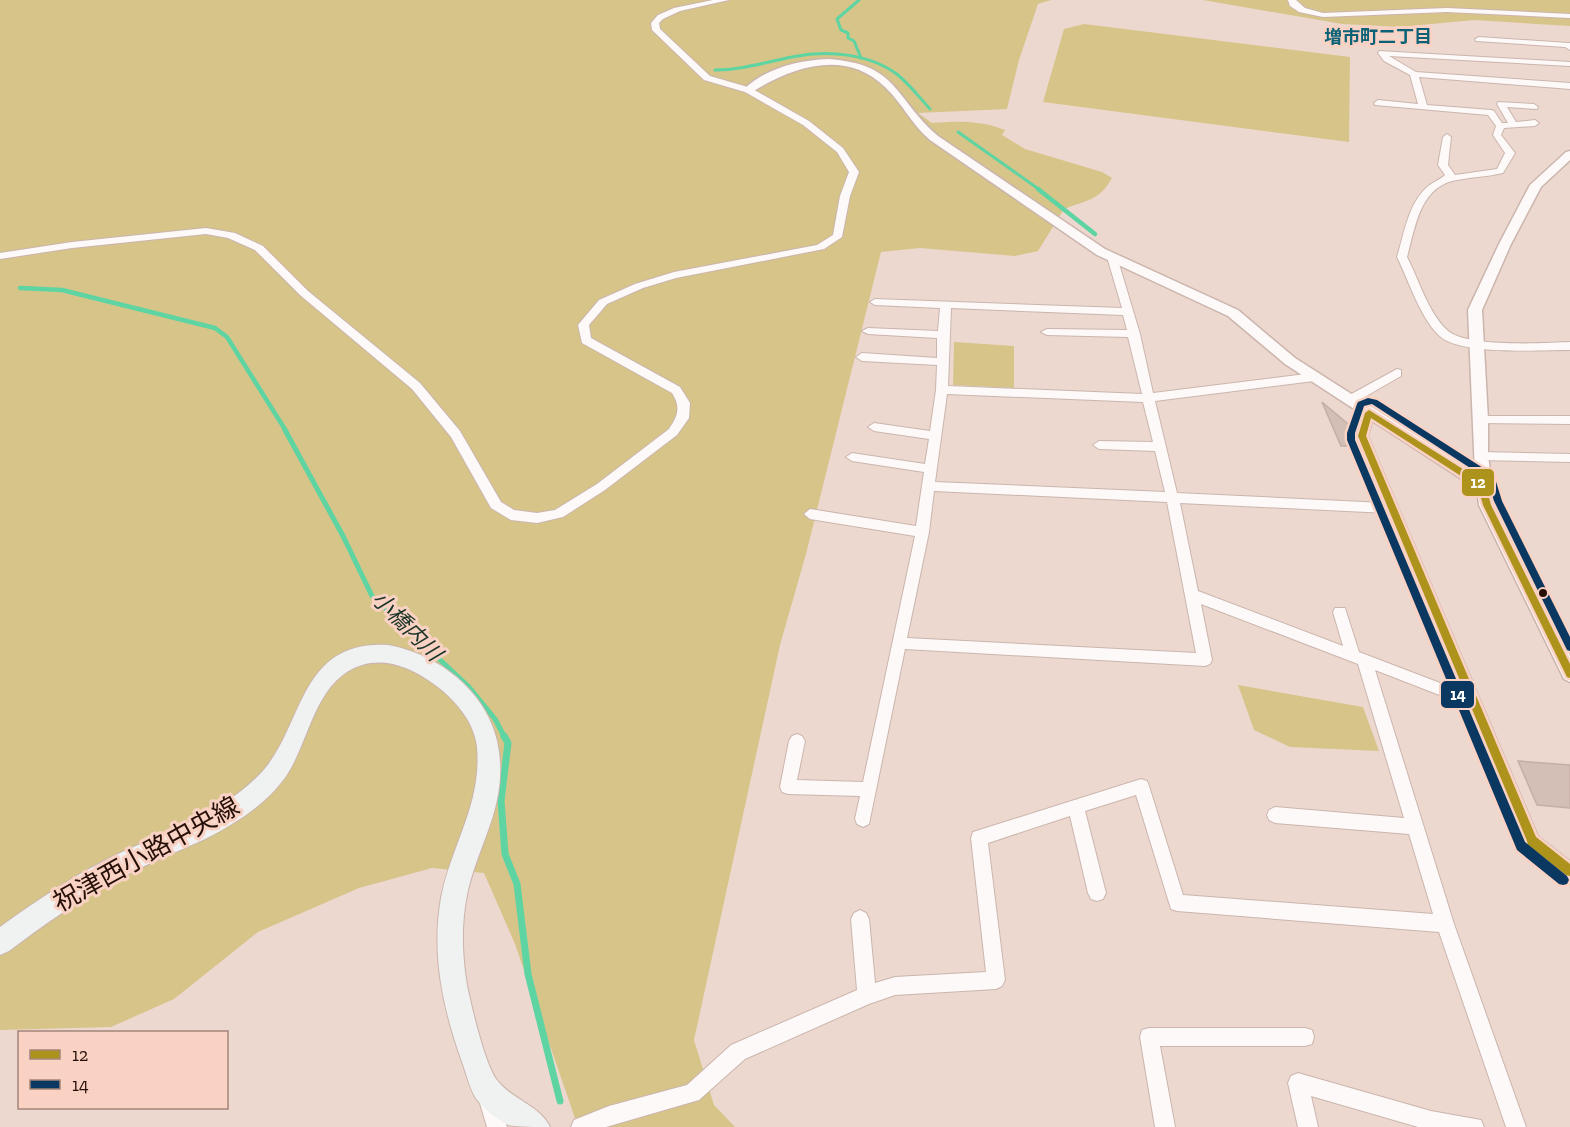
<svg xmlns="http://www.w3.org/2000/svg" width="1570" height="1127" viewBox="0 0 1570 1127" font-family="'Zilla Slab','Noto Sans JP',serif">
	<style>
		.green { fill: #d6c489 }
		.lines { fill: none; stroke-linecap: round; stroke-linejoin: round }
		.stream-far3 { stroke: #5ed4a2; stroke-width: 3 }
		.stream-far2 { stroke: #5ed4a2; stroke-width: 4.5 }
		.stream-far1 { stroke: #5ed4a2; stroke-width: 5 }
		.stream { stroke: #5ed4a2; stroke-width: 7 }
		.building { fill: #d4bfb7; stroke: #c4afa7; stroke-width: 1.5 }
		.minor-casing { stroke: #cbb5ad; stroke-width: 2 }
		.tertiary-casing { stroke: #cbb5ad; stroke-width: 3 }
		.secondary-casing { stroke: #cbb5ad; stroke-width: 2 }
		.minor { fill: #fcf9f8; fill-rule: evenodd }
		.tertiary { fill: #fcf9f8; fill-rule: evenodd }
		.secondary { fill: #f0f1f1; fill-rule: evenodd }
		.bus-1-casing { stroke: #f9d2c4; stroke-width: 5 }
		.bus-2-casing { stroke: #f9d2c4; stroke-width: 5 }
		.bus-1 { fill: #ad921c; fill-rule: evenodd }
		.bus-2 { fill: #0b3861; fill-rule: evenodd }
		.bus-dot { fill: #250f07; stroke: #f9d2c4; stroke-width: 2 }
		.labels { text-anchor: middle; dominant-baseline: central; stroke-width: 6; stroke-linejoin: round; paint-order: stroke }
		.far-neighbourhood-label { font-size: 18px; font-weight: bold; fill: #0d6176; stroke: #f9d2c4 }
		.water-label { font-size: 22px; font-style: italic; fill: #1b3428; stroke: #f9d2c4 }
		.near-street-label { font-size: 26px; fill: #250f07; stroke: #f9d2c4 }
		.line-badge { stroke: #f9d2c4; stroke-width: 2 }
		.badge-label { font-size: 16px; text-anchor: middle; font-weight: bold; fill: #fff }
	</style>
	<rect width="100%" height="100%" fill="#edd8d0"/>
	<g class="green">
		<path d="M0,0h1051l-13,4 -19,56 -12,49 -89,4 14,10c26,-2 48,-3 73,7l-3,5 23,14 77,23 10,6c-13,23 -25,22 -48,31l-26,42 -23,5 -95,-8 -39,4 -75,302 -26,91 -86,395 20,65 21,22h-157l-63,-183 -31,-71 -52,-5 -73,20 -101,44 -84,67 -63,28 -111,3z"/>
		<path d="M1203,0h367v26l-96,-6 -74,7 -58,-3z"/>
		<path d="M1084,24l266,33 -1,85 -306,-40 21,-73z"/>
		<path d="M954,342l60,4v42l-61,-3z"/>
		<path d="M1238,685l125,22 16,44 -89,-4 -36,-17z"/>
	</g>
	<g class="lines">
		<g class="stream-far3">
			<path d="M859,0l-22,19 4,11 7,3v5l6,3 7,17"/>
			<path d="M715,70c27,0 51,-8 77,-13 35,-7 77,-4 106,18 12,10 22,23 32,34"/>
			<path d="M958,132l82,58"/>
		</g>
		<g class="stream-far2">
			<path d="M1038,189l57,45"/>
			<path d="M20,288l42,2 153,38 12,9 59,94"/>
		</g>
		<path class="stream-far1" d="M285,430l58,106 29,60 97,91 26,32 10,19"/>
		<path class="stream" d="M504,736l4,7 -7,58 4,53 12,30 11,90 32,127"/>
	</g>
	<g class="building">
		<path d="M1322,402l26,22 10,22h-17z"/>
		<path d="M1518,761l52,4v43l-33,-3z"/>
	</g>
	<g class="lines">
		<defs>
			<g id="minor">
				<path d="M713,0h16l-49,11 -17,8 -4,4 1,6 50,47 41,12 58,33 34,27 16,24 -9,24 -8,41 -18,12 -148,29 -33,10 -36,16 -18,21 2,13 89,49 10,16 -1,15 -12,17 -72,55 -42,27 -26,6 -26,-3 -20,-12 -40,-71 -39,-48 -112,-94 -45,-45 -27,-12 -22,-4 -134,14 -72,11v-6l72,-11 134,-14 29,5 28,13 45,45 112,92 40,48 41,71 13,8 23,3 18,-3 42,-26 72,-55c9,-13 12,-22 3,-36l-90,-50 -4,-18 21,-25 36,-16 39,-12 143,-27 16,-10 7,-39 9,-24 -12,-20 -34,-27 -58,-33 -41,-12 -52,-50 -1,-7 7,-8 16,-7z"/>
				<path d="M1288,0h8l9,8 18,5 124,-5 123,6v4l-123,-6 -124,5 -24,-5 -9,-6z"/>
				<path d="M1479,37l89,6h2v7l-5,-3 -89,-6 -1,-2z"/>
				<path d="M1379,51l191,11v4l-181,-10 27,16 154,11v6l-151,-12 8,28 64,5 3,1 8,12h6l-11,-19 1,-2 36,2 4,3 -1,2 -30,-2 9,15 19,-2 4,3 -4,3 -31,2 -3,7 14,18 -12,20c-16,4 -34,4 -51,8 -33,9 -37,48 -45,76 12,23 21,55 40,73 19,18 96,13 123,12v8c-30,0 -104,5 -128,-12 -20,-15 -34,-59 -45,-81 7,-23 11,-52 29,-69 6,-6 14,-8 19,-13l-7,-10 5,-28 4,-3 4,3 -3,28 7,10 42,-6 8,-16 -12,-18 3,-9 -8,-11 -113,-10 -1,-2 4,-3 40,4 -8,-29 -26,-14 -6,-8z"/>
				<path d="M1112,254l5,3 23,77 13,59 161,-20 6,4 -6,4 -159,20 22,92 207,10 -28,-67 9,-26 4,-1 6,4 -7,23 170,400 32,25v18l-44,-32 -58,-141 -93,-36 79,254 72,203h-20l-67,-195 -262,-21 -6,-2 -35,-114 -51,16 21,82 -3,6 -6,2 -6,-2 -3,-6 -18,-77 -82,27 17,137 -3,6 -6,3 -101,6 -26,9 -124,55 -46,41 -93,27h-35l3,-7 35,-14 78,-21 44,-40 126,-55 -6,-71 3,-6 6,-3 6,3 3,6 6,64 20,-6 91,-5 -15,-134 2,-6 168,-53 6,2 2,5 34,109 250,19 -24,-80 -134,-11 -6,-3 -2,-5 2,-5 6,-3 129,11 -46,-154 -157,-60 11,56 -2,4 -5,2 -300,-17 -36,175 -6,3 -6,-3 -2,-5 5,-23 -72,-2 -6,-2 -2,-5 9,-46 3,-5 5,-2 5,2 3,5 -8,39 66,2 52,-246 -105,-17 -6,-5 6,-5 106,17 8,-54 -72,-11 -6,-4 6,-4 73,11 4,-25 -55,-8 -6,-4 6,-4 56,8 6,-41 1,-25 -75,-4 -6,-4 6,-4 75,5v-20l-69,-4 -6,-3 6,-3 70,3 2,-23 -65,-3 -5,-3 5,-3 247,9 -15,-51zM951,308l172,7 4,15 -80,-1 -6,3 6,3 81,2 14,57 -194,-8zM947,394l196,8 10,40 -54,-1 -6,4 6,4 56,2 10,41 -230,-10zM934,491l233,11 29,151 -289,-15 22,-106zM1180,503l208,10 73,178 -102,-39 -14,-44h-10l-2,4 10,34 -145,-55z"/>
				<path d="M1397,369l4,1v6l-47,27h-8l-2,-3 2,-3z"/>
				<path d="M1481,416h89v8l-93,-1 -2,-3z"/>
				<path d="M1480,452l90,2v8l-90,-2 -6,-4z"/>
				<path d="M1149,1028h156l7,2 2,7 -2,7 -7,2h-145l15,81h-20l-15,-90 2,-7z"/>
				<path d="M1298,1073l133,38 50,9 3,7h-66l-107,-31 7,31h-20l-10,-44 3,-7z"/>
				<path d="M489,1090l7,3 11,34h-20l-8,-27 3,-7z"/>
			</g>
			<path id="tertiary" d="M828,59c71,5 65,38 110,77l167,113 133,61 57,48 180,115 -7,-163 31,-66 31,-59 36,-33 4,-1v9l-29,27 -30,57 -29,66 6,110v36l7,49 75,151v26l-6,-3 -85,-174 -2,-16 -192,-125 -57,-48 -131,-61 -167,-115c-18,-15 -28,-37 -45,-53 -40,-39 -93,-20 -133,5l-9,-2c21,-21 55,-30 85,-31z"/>
			<path id="secondary" d="M388,645c28,5 56,19 76,39 39,38 44,87 27,138 -8,24 -19,48 -24,73 -6,30 -5,60 0,90 4,20 18,80 30,95 14,19 44,26 53,47 -12,0 -32,0 -42,-2 -11,-6 -26,-17 -33,-28 -6,-11 -9,-24 -13,-35 -19,-53 -31,-108 -21,-164 10,-53 41,-93 36,-151 -3,-28 -26,-52 -49,-67 -20,-13 -42,-22 -66,-15 -46,14 -52,73 -74,108 -19,30 -52,50 -83,66 -31,14 -63,27 -93,43 -36,20 -70,44 -103,69l-9,4v-28c36,-26 73,-51 112,-70 51,-25 107,-41 147,-82 46,-46 37,-135 129,-130z"/>
		</defs>
		<use href="#minor" class="minor-casing"/>
		<use href="#tertiary" class="tertiary-casing"/>
		<use href="#secondary" class="secondary-casing"/>
		<use href="#minor" class="minor"/>
		<use href="#tertiary" class="tertiary"/>
		<use href="#secondary" class="secondary"/>
		<defs>
			<path id="bus-1" d="M1369,410l116,73 6,22 79,159v14l-3,-1 -84,-172 -5,-18 -107,-69 -5,18 170,401 34,27v12l-4,-1 -38,-30 -1,-4 -169,-405 7,-23z"/>
			<path id="bus-2" d="M1368,398l9,2 117,75 8,26 68,136v14l-3,-1 -73,-149 -7,-22 -115,-75 -8,2 -9,27v7l170,402 42,34 2,4 -2,4 -4,1 -4,-1 -42,-34 -170,-410v-7l10,-29 1,-2z"/>
		</defs>
		<use href="#bus-1" class="bus-1-casing"/>
		<use href="#bus-2" class="bus-2-casing"/>
		<use href="#bus-1" class="bus-1"/>
		<use href="#bus-2" class="bus-2"/>
	</g>
	<circle class="bus-dot" cx="1543" cy="593" r="5"/>
	<g class="labels">
		<g class="far-neighbourhood-label">
			<text x="1378" y="37">増市町二丁目</text>
		</g>
		<g class="water-label">
			<text transform="translate(407 626) rotate(45)">小橋内川</text>
		</g>
		<g class="near-street-label">
			<text transform="translate(146 854) rotate(-29)">祝津西小路中央線</text>
		</g>
	</g>
	<g class="line-badge">
		<rect x="1461" y="468" width="34" height="29" rx="6" fill="#ad921c"/>
		<rect x="1440" y="680" width="35" height="29" rx="6" fill="#0b3861"/>
	</g>
	<g class="badge-label">
		<text x="1478" y="488">12</text>
		<text x="1458" y="700">14</text>
	</g>
	<rect x="18" y="1031" width="210" height="78" fill="#f9d2c4" stroke="#a48478" stroke-width="1.5"/>
	<rect x="30" y="1050" width="30" height="9" fill="#ad921c" stroke="#a48478" stroke-width="1.5"/>
	<text x="72" y="1061" font-size="18" fill="#250f07">12</text>
	<rect x="30" y="1080" width="30" height="9" fill="#0b3861" stroke="#a48478" stroke-width="1.5"/>
	<text x="72" y="1091" font-size="18" fill="#250f07">14</text>
</svg>
